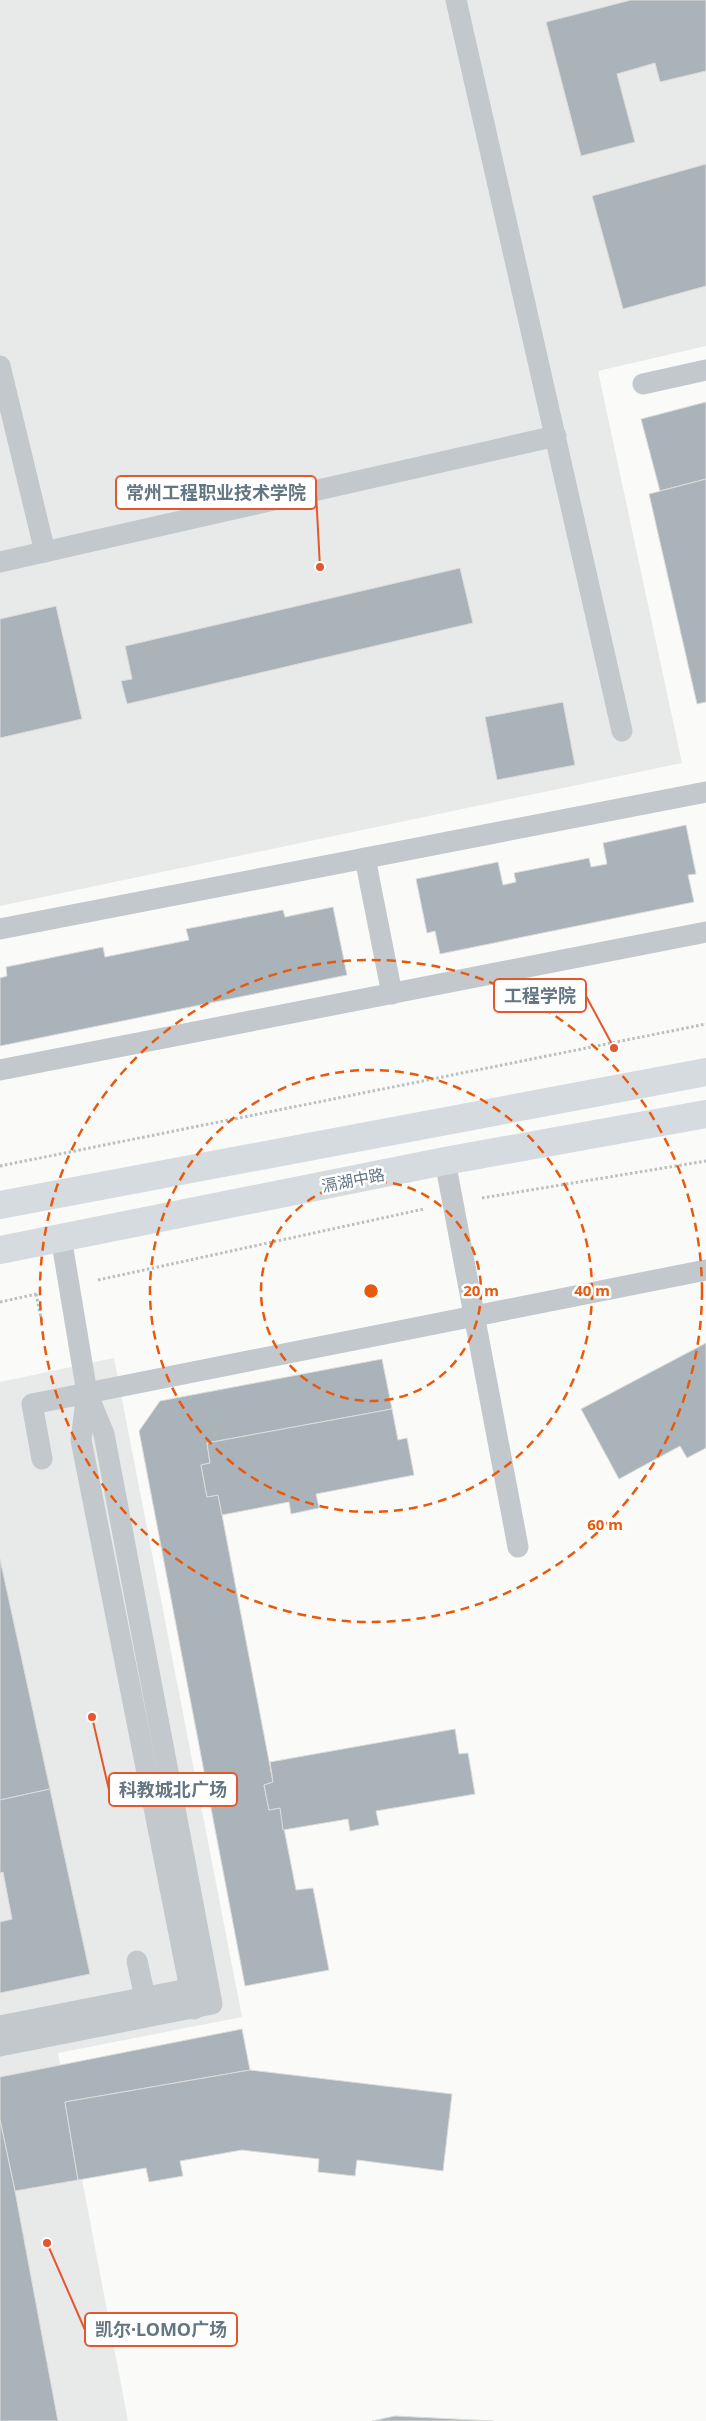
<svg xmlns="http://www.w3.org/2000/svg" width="706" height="2421" viewBox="0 0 706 2421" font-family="'Noto Sans','Noto Sans SC',sans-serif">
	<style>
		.built { fill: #e8e9e9 }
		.building { fill: #aab3b9; stroke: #dcdcda }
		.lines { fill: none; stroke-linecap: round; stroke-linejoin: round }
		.path { stroke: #bbbfc2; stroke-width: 3; stroke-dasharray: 2.5 2.5; stroke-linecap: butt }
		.lane { stroke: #c3c8cc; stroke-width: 21 }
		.secondary { stroke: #d6dbdf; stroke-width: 28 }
		.ring { fill: none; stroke: #e8590c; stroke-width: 2.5; stroke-dasharray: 9 6 }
		.labels { text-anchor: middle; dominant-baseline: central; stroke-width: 5; stroke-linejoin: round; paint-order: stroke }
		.street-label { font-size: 16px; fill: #657683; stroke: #fff }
		.centre { fill: #e8590c; stroke: #fff; stroke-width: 2.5 }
		.ring-label { font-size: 15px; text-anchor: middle; font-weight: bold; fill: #e8590c; stroke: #fff; stroke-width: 5; stroke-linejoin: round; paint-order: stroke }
		.leader { fill: none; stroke: #e4572e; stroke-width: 2 }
		.callout-dot { fill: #e4572e; stroke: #fff; stroke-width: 2 }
		.callout { fill: #fff; stroke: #e4572e; stroke-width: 2 }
		.callout-label { font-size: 18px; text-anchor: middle; font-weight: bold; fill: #657683 }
	</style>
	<rect width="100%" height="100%" fill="#fafaf8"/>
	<g class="built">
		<path d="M0,0h706v346l-108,25 84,392 -682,143z"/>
		<path d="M114,1358l128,659 -184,36 70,368h-128v-1039z"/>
	</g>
	<g class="building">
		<path d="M631,0h75v71l-46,11 -5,-19 -38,11 18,68 -54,14 -35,-134z"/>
		<path d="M706,164v122l-83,23 -31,-113z"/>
		<path d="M706,402v77l-46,12 -19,-72z"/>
		<path d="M706,479v223l-9,2 -48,-210z"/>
		<path d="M460,568l13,55 -346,81 -6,-23 11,-2 -7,-33z"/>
		<path d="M56,606l26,113 -82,19v-119z"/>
		<path d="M563,702l12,63 -78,15 -12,-63z"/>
		<path d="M686,825l10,49 -8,1 6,27 -254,52 -5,-23 -8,2 -11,-54 82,-17 5,23 13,-3 -2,-9 75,-15 2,9 16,-3 -4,-21z"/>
		<path d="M333,907l14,68 -347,71v-68l7,-2 -1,-9 97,-20 2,10 84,-17 -3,-11 97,-19 2,7z"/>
		<path d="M706,1343v105l-19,10 -7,-12 -61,33 -38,-70z"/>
		<path d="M382,1359l10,50 -185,34 3,20 -9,2 6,32 11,-2 4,20 51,267 -9,3 5,25 11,-2 16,82 17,-2 16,82 -84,16 -106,-555 21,-30z"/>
		<path d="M392,1409l6,31 9,-2 7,37 -98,19 3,14 -28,6 -2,-12 -67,13 -4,-20 -11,2 -6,-32 9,-2 -3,-20z"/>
		<path d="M0,1559l50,230 -50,11z"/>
		<path d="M455,1729l4,25 9,-1 7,41 -99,17 3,14 -29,6 -2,-12 -65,11 -3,-22 -11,2 -5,-25 9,-3 -3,-20z"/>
		<path d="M50,1789l40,185 -90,19v-71l12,-3 -9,-47 -3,1v-73z"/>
		<path d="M242,2029l8,41 -185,32 13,78 -63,11 -15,-71v-43z"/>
		<path d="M250,2070l202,24 -9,77 -86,-11 -2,16 -37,-4 1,-13 -77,-9 -62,11 3,15 -34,6 -3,-14 -68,12 -13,-78z"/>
		<path d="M0,2120l15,71 43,230h-58z"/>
		<path d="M395,2416l99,5h-122z"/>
	</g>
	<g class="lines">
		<g class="path">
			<path d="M0,1166l706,-142"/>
			<path d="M482,1198l224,-37"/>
			<path d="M98,1280l326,-71"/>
			<path d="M36,1294l6,28"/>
			<path d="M0,1302l41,-9"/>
		</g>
		<g class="lane">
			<path d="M456,0l166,731"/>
			<path d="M0,366l45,186"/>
			<path d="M643,384l63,-14"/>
			<path d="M0,562l556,-126"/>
			<path d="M365,858l27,136"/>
			<path d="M0,929l706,-137"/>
			<path d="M0,1070l706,-138"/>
			<path d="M445,1161l73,386"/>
			<path d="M87,1393l-6,47 113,569"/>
			<path d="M42,1459l-10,-55 674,-134"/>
			<path d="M137,1961l11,50"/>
			<path d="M0,2026l203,-40"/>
			<path d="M0,2046l212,-42 -108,-570 -17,-41 -26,-156"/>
		</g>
		<g class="secondary">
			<path d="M0,1205l706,-133"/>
			<path d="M0,1250l445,-89 261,-47"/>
		</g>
	</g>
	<g class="ring">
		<circle cx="371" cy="1291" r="110"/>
		<circle cx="371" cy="1291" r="221"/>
		<circle cx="371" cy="1291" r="331"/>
	</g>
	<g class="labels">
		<g class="street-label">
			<text transform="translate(353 1180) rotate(-11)">滆湖中路</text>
		</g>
	</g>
	<circle cx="371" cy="1291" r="8" class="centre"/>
	<g class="ring-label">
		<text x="481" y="1296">20 m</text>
		<text x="592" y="1296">40 m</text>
		<text x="605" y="1530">60 m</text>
	</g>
	<path class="leader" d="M320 567L316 493M614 1048L586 996M92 1717L109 1790M47 2243L85 2330"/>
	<g class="callout-dot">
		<circle cx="320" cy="567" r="5"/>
		<circle cx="614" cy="1048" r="5"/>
		<circle cx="92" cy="1717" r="5"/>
		<circle cx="47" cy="2243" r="5"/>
	</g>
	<g class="callout">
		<rect x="116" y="476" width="200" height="33" rx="5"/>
		<rect x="494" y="979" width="92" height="33" rx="5"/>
		<rect x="109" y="1773" width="128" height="33" rx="5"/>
		<rect x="85" y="2313" width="152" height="33" rx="5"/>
	</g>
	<g class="callout-label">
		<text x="216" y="499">常州工程职业技术学院</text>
		<text x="540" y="1002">工程学院</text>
		<text x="173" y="1796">科教城北广场</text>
		<text x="161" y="2336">凯尔·LOMO广场</text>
	</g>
</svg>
